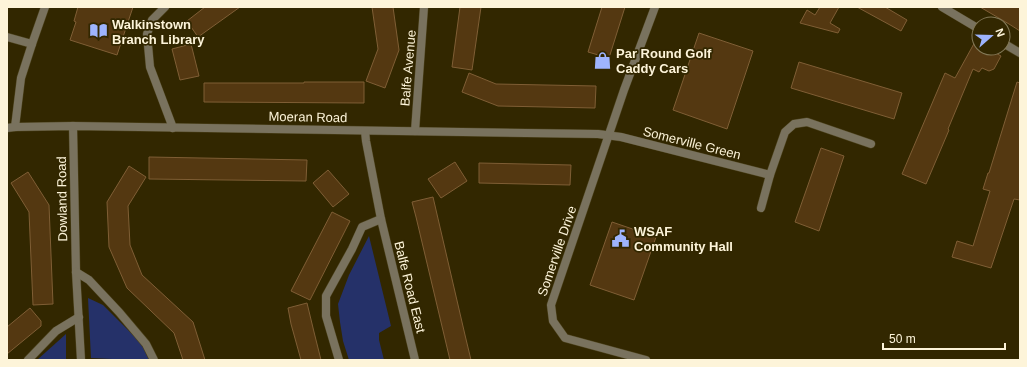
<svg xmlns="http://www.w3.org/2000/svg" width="1027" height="367" viewBox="0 0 1027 367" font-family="Helvetica,sans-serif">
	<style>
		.green { fill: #253169 }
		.building { fill: #543811; stroke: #7f5e35 }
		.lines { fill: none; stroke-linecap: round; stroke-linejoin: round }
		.minor-casing { stroke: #4e441e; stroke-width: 9 }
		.minor { stroke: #79725e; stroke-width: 8 }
		.labels { text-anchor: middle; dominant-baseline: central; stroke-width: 3.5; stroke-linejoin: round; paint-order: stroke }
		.poi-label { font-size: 13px; font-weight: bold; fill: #fdf4d9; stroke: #322700; text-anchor: start }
		.street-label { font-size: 13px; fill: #fdf4d9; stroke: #322700 }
	</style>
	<rect width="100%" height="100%" fill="#322700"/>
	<g class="green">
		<path d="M369,236l22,90 -12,7v7l5,20h-35l-6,-19 -3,-19 -2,-18 11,-29z"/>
		<path d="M88,298l15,7 38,38 8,17h-37v-1l-21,-1z"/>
		<path d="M66,334v26h-29z"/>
	</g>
	<g class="building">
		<path d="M78,7h55l-16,48 -47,-15 6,-18 -2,-1z"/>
		<path d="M205,7h35l-42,30 -11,-16z"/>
		<path d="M372,7h21l6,43 -14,38 -19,-7 12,-32z"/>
		<path d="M460,7h21l-9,63 -20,-3z"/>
		<path d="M602,7h23l-16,51 -21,-6z"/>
		<path d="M820,7h19l-9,16 10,6 -2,4 -38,-10 7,-13 8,5z"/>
		<path d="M857,7h28l22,13 -6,11z"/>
		<path d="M980,7h40v24l-11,-7z"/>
		<path d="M699,33l54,18 -26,78 -54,-19z"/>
		<path d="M976,40l3,1v7h8l14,8 -7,13 -5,2 -7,-3 -3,4 -6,-3 -25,60 1,1 -23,54 -24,-10 43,-101 10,5z"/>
		<path d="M191,44l8,32 -19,4 -8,-31z"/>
		<path d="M799,62l103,31 -8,26 -103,-31z"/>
		<path d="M469,73l27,11 100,2 -1,22 -97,-2 -36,-14z"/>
		<path d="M304,82h60v21l-160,-1v-19h100z"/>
		<path d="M1017,82l3,1v117l-6,-1 -23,69 -39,-11 5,-16 16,5 17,-55 -7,-2 5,-16h1z"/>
		<path d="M821,148l23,8 -25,75 -24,-9z"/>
		<path d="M149,157l158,3 -1,21 -157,-2z"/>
		<path d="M455,162l12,19 -26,17 -13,-19z"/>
		<path d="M479,163l92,2 -1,20 -91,-2z"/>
		<path d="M129,166l17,11 -18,29 2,39 12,30 51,47 12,38h-22l-9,-27 -47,-45 -18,-41 -2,-45z"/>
		<path d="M328,170l21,24 -16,13 -20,-24z"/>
		<path d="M28,172l21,33 4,99 -20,1 -4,-93 -18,-29z"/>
		<path d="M433,197l32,138 6,25h-21l-34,-143 -4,-15z"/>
		<path d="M332,212l18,9 -40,79 -19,-9z"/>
		<path d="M612,222l44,15 -22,63 -44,-15z"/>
		<path d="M307,303l7,29 7,28h-20l-10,-36 -3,-16z"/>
		<path d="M30,308l11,13v5l-34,28v-27z"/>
	</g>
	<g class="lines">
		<defs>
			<g id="minor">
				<path d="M165,7l-13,13 -5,14 3,33 23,61"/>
				<path d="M942,7l37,22"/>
				<path d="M7,37l25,7"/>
				<path d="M1003,43l17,10"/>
				<path d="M73,126l3,146 5,88"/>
				<path d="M15,127l6,-49 11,-34 13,-37"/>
				<path d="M7,128l8,-1 58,-1 525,8 23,3 149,38"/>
				<path d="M365,131l1,10 15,78 34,141"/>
				<path d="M415,131l9,-124"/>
				<path d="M761,208l9,-33 15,-43 9,-8 13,-2 64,22"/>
				<path d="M76,272l13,8 30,32 27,32 8,16"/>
				<path d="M28,360l28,-29 23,-14"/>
				<path d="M339,360l-13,-44v-20l26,-47 10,-22 19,-8"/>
				<path d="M646,360l-81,-22 -12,-17 -2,-16 73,-215 31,-83"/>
			</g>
		</defs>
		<use href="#minor" class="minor-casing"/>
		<use href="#minor" class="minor"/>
	</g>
	<defs>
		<symbol id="library-bare" viewBox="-9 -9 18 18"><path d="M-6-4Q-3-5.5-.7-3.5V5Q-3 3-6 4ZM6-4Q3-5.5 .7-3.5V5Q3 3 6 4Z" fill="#9eb4fd" stroke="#322700" stroke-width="2.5" paint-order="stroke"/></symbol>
		<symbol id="shop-bare" viewBox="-9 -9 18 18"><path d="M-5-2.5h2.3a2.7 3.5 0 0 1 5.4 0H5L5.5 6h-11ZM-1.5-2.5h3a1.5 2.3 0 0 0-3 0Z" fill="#9eb4fd" stroke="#322700" stroke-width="2.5" paint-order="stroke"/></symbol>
		<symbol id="civic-bare" viewBox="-9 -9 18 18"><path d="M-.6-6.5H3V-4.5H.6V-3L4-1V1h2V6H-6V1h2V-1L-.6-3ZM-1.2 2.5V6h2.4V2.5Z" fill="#9eb4fd" stroke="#322700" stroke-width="2.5" paint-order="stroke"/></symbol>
	</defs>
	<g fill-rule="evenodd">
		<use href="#library-bare" x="86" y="18" width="25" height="25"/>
		<use href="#shop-bare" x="590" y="48" width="25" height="25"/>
		<use href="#civic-bare" x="608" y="226" width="25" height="25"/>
	</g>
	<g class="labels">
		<g class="poi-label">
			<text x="112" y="24">Walkinstown<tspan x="112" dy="15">Branch Library</tspan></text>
			<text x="616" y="53">Par Round Golf<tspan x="616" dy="15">Caddy Cars</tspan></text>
			<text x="634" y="231">WSAF<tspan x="634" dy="15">Community Hall</tspan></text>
		</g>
		<g class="street-label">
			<text transform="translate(408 68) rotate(-85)">Balfe Avenue</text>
			<text transform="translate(308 117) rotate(1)">Moeran Road</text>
			<text transform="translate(692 143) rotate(14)">Somerville Green</text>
			<text transform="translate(62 199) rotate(-91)">Dowland Road</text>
			<text transform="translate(557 251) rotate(-71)">Somerville Drive</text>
			<text transform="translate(410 287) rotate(76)">Balfe Road East</text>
		</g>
	</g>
	<rect width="1027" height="367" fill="none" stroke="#fdf4d9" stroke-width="16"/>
	<g transform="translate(991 36) rotate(70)"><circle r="19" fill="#322700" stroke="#837957"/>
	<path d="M0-3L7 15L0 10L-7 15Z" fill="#9eb4fd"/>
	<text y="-6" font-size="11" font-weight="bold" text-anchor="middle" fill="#fdf4d9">N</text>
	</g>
	<path d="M883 343v6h122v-6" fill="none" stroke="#fdf4d9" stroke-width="2"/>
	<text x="889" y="343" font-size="12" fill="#fdf4d9" stroke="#322700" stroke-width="3" paint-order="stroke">50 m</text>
</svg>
